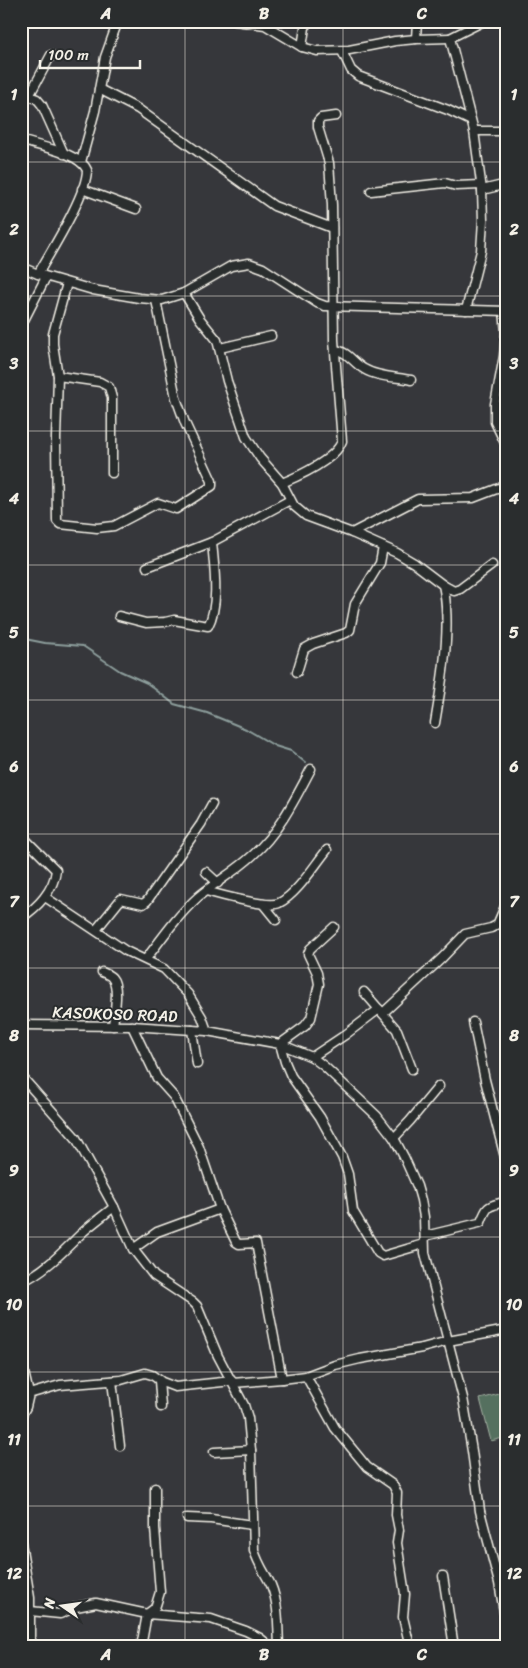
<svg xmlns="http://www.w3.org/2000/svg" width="528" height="1668" viewBox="0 0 528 1668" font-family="Sriracha,sans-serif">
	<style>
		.green { fill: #55705e; stroke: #a4b0a3 }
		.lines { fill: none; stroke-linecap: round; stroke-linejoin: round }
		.stream { stroke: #8d9e9c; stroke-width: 2 }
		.street-casing { stroke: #f4f1e8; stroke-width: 11 }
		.street { stroke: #2a2d2e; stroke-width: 8 }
		.grid { fill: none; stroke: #f4f1e8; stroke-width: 1; stroke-opacity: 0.55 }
		.labels { text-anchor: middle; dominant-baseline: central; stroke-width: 4; stroke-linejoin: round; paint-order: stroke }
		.street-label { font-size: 16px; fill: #f4f1e8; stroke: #2a2d2e }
		.neatline { fill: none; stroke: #f4f1e8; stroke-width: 2 }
		.grid-label { font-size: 16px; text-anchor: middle; font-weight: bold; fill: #f4f1e8 }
	</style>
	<rect width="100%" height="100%" fill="#36373b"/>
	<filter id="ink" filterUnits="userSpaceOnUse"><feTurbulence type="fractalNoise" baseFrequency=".02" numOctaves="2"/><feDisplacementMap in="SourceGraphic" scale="10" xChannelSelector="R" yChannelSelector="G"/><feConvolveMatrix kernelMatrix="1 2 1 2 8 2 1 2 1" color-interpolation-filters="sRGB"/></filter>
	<g filter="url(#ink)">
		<path class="green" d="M507,1392v45l-16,4 -11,-42z"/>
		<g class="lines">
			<path class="stream" d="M21,636l4,3 20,4 38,3 37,25 27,12 27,21 33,9 39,16 29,17 16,5 15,12"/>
			<defs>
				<g id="street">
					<path d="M235,21l30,4 37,22 15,4 32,-1 46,-9 21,-2 34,-1"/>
					<path d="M416,39l1,-18"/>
					<path d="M302,47l4,-26"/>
					<path d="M342,51l9,19 7,6 90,34 23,11"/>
					<path d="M99,89l39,20 136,97 58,22"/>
					<path d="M29,96l8,3 5,6 22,49"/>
					<path d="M21,97l8,-1 22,-41"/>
					<path d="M474,131h33"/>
					<path d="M21,140c17,7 58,12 66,30 0,24 -36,81 -49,104"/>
					<path d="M81,162l14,-51 10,-54 13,-36"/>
					<path d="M82,189l54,20"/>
					<path d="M482,190l25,-6"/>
					<path d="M371,191l74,-8 11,3 25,-1"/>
					<path d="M21,267l17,7 55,16 46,8 23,2 22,-7 47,-27 18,-3 14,5 54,35 8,3 182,5"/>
					<path d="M67,283l-14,51v10l5,32 -2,62 1,83 3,3 37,4 17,-2 44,-23 18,6 36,-23v-5l-27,-58 -9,-25 -20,-98"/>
					<path d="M184,293l16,26 17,21 10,41 19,56 14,21 22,25 12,23 12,10 46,17 45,20 17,10 29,22 11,6 6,-2 32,-24"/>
					<path d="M466,310l15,-59 2,-31 -1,-30 -8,-59 -24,-93 34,-17"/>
					<path d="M504,310l2,23 -2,23 -9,48v18l12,25"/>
					<path d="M21,326l25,-49"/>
					<path d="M220,348l51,-12"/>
					<path d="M335,350c13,1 18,13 29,19 13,8 32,8 47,11"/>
					<path d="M21,365v6"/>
					<path d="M58,376l42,6 9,5 3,11v75"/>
					<path d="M282,483c17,-7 54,-24 60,-42l-8,-101 -2,-135 -3,-42 -11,-36v-6l3,-3 15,-2"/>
					<path d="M352,533l66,-34 55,-1 34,-13"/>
					<path d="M147,567l65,-25 78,-42"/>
					<path d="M119,616l27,7 19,-1 9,-2 34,6c12,-22 6,-60 4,-84"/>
					<path d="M297,672l7,-23 9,-5 33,-11 4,-3 5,-26 25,-41 3,-16"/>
					<path d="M435,723c7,-41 17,-97 8,-138"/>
					<path d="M21,835l35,35c-2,20 -18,37 -35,48"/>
					<path d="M206,872l12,11"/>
					<path d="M206,891c14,4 62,17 73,12 18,-9 35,-37 48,-53"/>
					<path d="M45,897l81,54 38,18 24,25 14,23 5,14"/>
					<path d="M263,904l13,16"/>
					<path d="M334,927l-24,22 -2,5 9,19 2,11 -8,34 -6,8 -25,18 5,18 6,14 29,41 22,40 6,17 5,37 25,42 5,3 41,-12"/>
					<path d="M96,930l25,-31 22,5 4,-3 54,-77 11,-20"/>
					<path d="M146,959c16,-21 32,-44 52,-62 18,-15 38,-26 55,-42 26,-23 42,-56 58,-86"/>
					<path d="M102,972c4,2 8,3 10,6 8,9 2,36 1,48"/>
					<path d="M364,992l33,38 15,39"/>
					<path d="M383,1013l59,-55 23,-24 26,-6 6,-3 10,-23"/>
					<path d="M473,1022l12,58 22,85"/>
					<path d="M21,1025l111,1 75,5 73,13 32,13 13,10 52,49 17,22 10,19 13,29 4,14 3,17 1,36 38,145 9,53 8,60 19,72 8,46"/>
					<path d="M132,1026l25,52 17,19 25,50 21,62"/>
					<path d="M192,1030l5,34"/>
					<path d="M312,1057l33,-22 34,-26"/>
					<path d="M21,1076l55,62 38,69 19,42 21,27 39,26 4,4 21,50 26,49 4,13 3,32 3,100c4,14 11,23 17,35 8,19 7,42 8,62"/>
					<path d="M394,1138l16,-17 29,-35"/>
					<path d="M425,1236l54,-13 2,-1c7,-19 8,-15 26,-21"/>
					<path d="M133,1249l24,-17 63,-23 16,33 3,2 17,-1 26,136"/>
					<path d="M21,1282c25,-11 43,-32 62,-50 10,-9 21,-17 31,-25"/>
					<path d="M21,1359l8,35"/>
					<path d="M306,1376l29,52 32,39 26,18 4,8 -1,22 3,15 -2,13 8,51 -2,23 7,30"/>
					<path d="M159,1380l2,27"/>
					<path d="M112,1381l8,65"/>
					<path d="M233,1383l49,-4 24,-3 29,-11 25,-6 62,-11 26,-7 59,-11"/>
					<path d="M21,1416l5,-9 3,-13 31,-9 61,-5 24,-7 7,2 10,7 13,5 57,-6"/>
					<path d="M214,1452l37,-2"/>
					<path d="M187,1518l24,1 41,6"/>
					<path d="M21,1543l9,55v49"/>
					<path d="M443,1576l11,71"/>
					<path d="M30,1611l30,3 16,-7 20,-4 51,11 64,5 35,12 14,7 11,9"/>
					<path d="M141,1647l6,-33 8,-6 5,-16 -5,-64v-40"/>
				</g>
			</defs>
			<use href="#street" class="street-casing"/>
			<use href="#street" class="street"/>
		</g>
	</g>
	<path class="grid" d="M185,21v1626M343,21v1626M21,162h486M21,296h486M21,431h486M21,565h486M21,700h486M21,834h486M21,968h486M21,1103h486M21,1237h486M21,1372h486M21,1506h486"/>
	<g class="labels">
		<g class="street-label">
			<text transform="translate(115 1014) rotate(2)">KASOKOSO ROAD</text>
		</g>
	</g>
	<rect width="528" height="1668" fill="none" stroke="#2a2d2e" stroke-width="55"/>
	<g transform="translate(62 1606) rotate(283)" stroke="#2a2d2e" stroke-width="4" paint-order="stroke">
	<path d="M0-4L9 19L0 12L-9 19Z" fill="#f4f1e8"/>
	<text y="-8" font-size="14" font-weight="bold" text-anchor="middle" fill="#f4f1e8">N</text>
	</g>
	<path d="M40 60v8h100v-8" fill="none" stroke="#f4f1e8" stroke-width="2.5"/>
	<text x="48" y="60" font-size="15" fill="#f4f1e8" stroke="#2a2d2e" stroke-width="4" paint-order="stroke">100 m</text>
	<rect x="28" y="28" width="472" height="1612" class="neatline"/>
	<g class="grid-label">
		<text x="106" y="19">A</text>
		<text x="264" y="19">B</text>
		<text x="422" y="19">C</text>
		<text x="14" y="100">1</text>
		<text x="514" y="100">1</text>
		<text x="14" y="235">2</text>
		<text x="514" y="235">2</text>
		<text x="14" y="369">3</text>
		<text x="514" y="369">3</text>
		<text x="14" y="504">4</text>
		<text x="514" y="504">4</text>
		<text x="14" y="638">5</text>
		<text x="514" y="638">5</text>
		<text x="14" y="772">6</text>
		<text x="514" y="772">6</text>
		<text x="14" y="907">7</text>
		<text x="514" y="907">7</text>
		<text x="14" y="1041">8</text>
		<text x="514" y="1041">8</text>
		<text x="14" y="1176">9</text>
		<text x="514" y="1176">9</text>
		<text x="14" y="1310">10</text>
		<text x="514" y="1310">10</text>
		<text x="14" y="1445">11</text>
		<text x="514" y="1445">11</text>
		<text x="14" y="1579">12</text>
		<text x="514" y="1579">12</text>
		<text x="106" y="1660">A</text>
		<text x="264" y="1660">B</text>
		<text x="422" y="1660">C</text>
	</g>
</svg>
